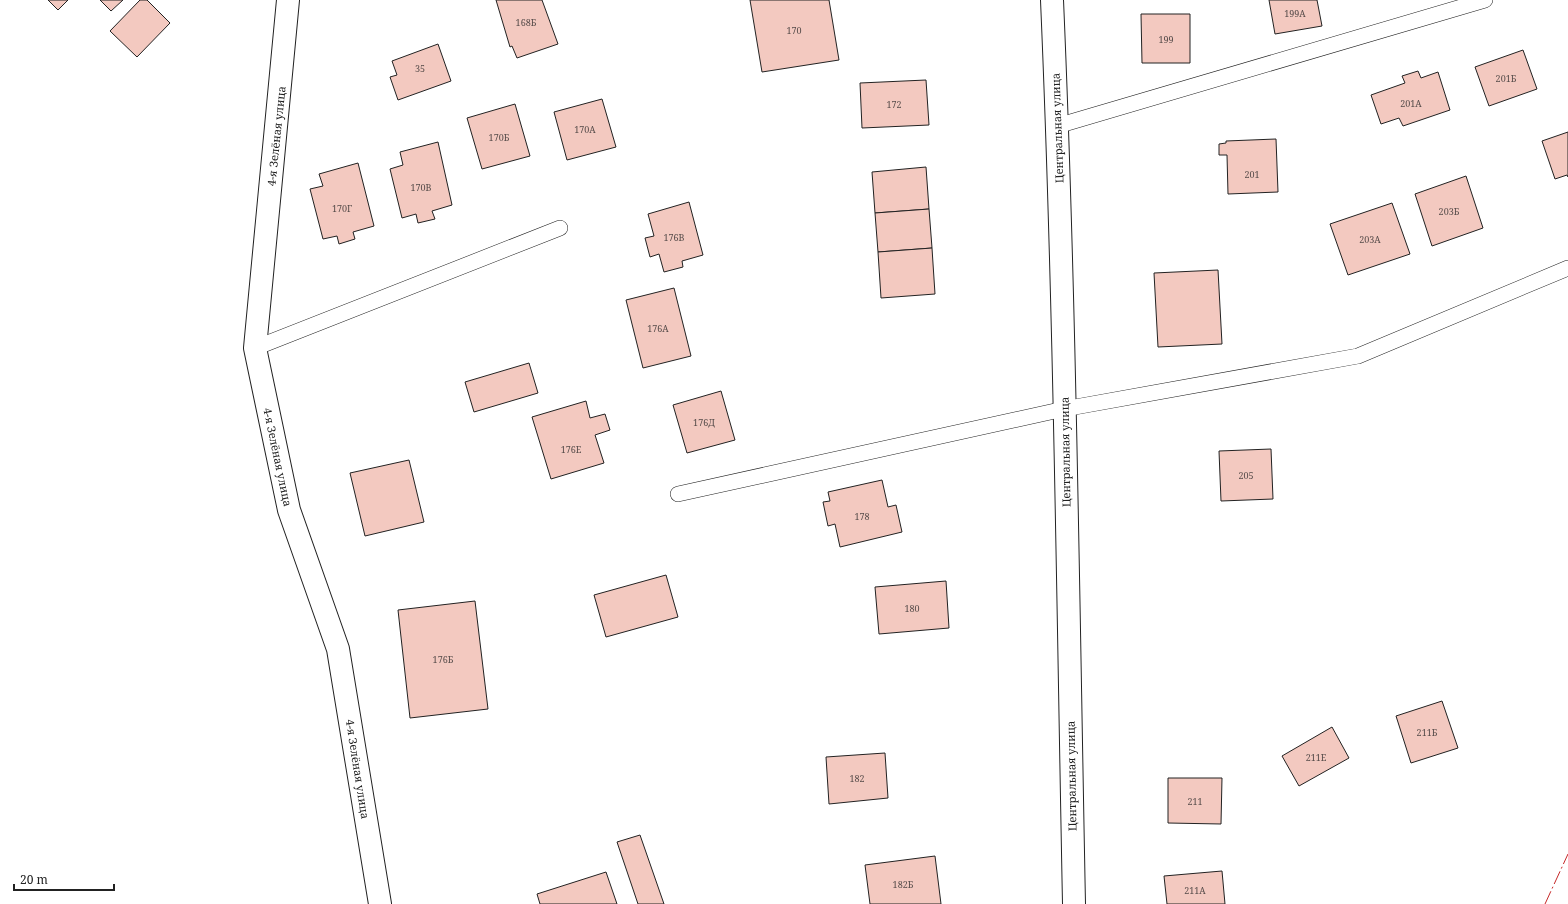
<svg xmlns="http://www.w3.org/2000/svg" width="1568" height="904" viewBox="0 0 1568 904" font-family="'Noto Serif',serif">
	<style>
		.building { fill: #f3c9c0; stroke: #222 }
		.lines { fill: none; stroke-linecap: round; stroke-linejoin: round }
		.service-casing { stroke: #222; stroke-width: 16 }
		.minor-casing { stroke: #222; stroke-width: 24 }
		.tertiary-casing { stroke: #222; stroke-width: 24 }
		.service { stroke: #fff; stroke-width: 15 }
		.minor { stroke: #fff; stroke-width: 22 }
		.tertiary { stroke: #fff; stroke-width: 22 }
		.power { stroke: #c62828; stroke-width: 1; stroke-dasharray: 14 3 2 3; stroke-linecap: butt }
		.labels { text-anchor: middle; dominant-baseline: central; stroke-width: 3; stroke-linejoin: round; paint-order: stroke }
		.number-label { font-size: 9px; fill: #564c4a }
		.street-label { font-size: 11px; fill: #222; stroke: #fff }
	</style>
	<rect width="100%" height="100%" fill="#fff"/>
	<g class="building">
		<path d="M48,0h20l-10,10z"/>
		<path d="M100,0h23l-12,11z"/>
		<path d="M140,0h7l23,23 -33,34 -27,-26z"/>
		<path d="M496,0h46l16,44 -41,14 -5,-12 -2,1z"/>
		<path d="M750,0h79l10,60 -77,12z"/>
		<path d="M1269,0h48l5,26 -47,8z"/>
		<path d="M1141,14h49v49h-48z"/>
		<path d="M438,44l13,37 -53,19 -8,-23 7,-2 -5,-14z"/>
		<path d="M1523,50l14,39 -48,17 -14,-39z"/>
		<path d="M1418,71l3,7 17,-6 12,38 -47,16 -4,-8 -18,6 -10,-29 34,-12 -3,-7z"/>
		<path d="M926,80l3,45 -67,3 -2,-45z"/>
		<path d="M602,99l14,48 -49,13 -13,-48z"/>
		<path d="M515,104l15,52 -48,13 -15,-51z"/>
		<path d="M1568,132v45l-1,-2 -12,4 -13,-38z"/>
		<path d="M1276,139l2,53 -50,2 -1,-39h-8v-11l7,-1v-2z"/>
		<path d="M438,142l14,63 -20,6 3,8 -17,4 -2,-9 -14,4 -12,-49 13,-4 -3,-13z"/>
		<path d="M358,163l16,63 -21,6 2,7 -16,5 -2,-8 -14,3 -13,-50 13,-3 -4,-12z"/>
		<path d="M926,167l3,42 -54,4 -3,-41z"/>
		<path d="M1466,176l17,52 -51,18 -17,-52z"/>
		<path d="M689,202l14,53 -21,6 1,6 -19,5 -5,-18 -9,3 -5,-19 9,-2 -6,-22z"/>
		<path d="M1392,203l18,51 -62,21 -18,-51z"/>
		<path d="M929,209l3,39 -54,4 -3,-39z"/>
		<path d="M932,248l3,46 -54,4 -3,-46z"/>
		<path d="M1218,270l4,74 -64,3 -4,-74z"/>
		<path d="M674,288l17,68 -48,12 -17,-68z"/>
		<path d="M529,363l9,30 -64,19 -9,-30z"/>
		<path d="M721,391l14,49 -48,13 -14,-48z"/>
		<path d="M586,401l4,17 15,-4 5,16 -15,5 9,28 -53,16 -19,-62z"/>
		<path d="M1271,449l2,50 -52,2 -2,-50z"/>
		<path d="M409,460l15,62 -59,14 -15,-63z"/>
		<path d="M882,480l6,27 8,-2 6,27 -62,15 -5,-23 -7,2 -5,-24 7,-1 -2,-9z"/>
		<path d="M666,575l12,42 -72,20 -12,-42z"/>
		<path d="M946,581l3,47 -70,6 -4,-47z"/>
		<path d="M475,601l13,108 -78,9 -12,-108z"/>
		<path d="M1442,701l16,47 -47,15 -15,-47z"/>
		<path d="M1332,727l17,31 -50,28 -17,-30z"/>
		<path d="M885,753l3,45 -59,6 -3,-47z"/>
		<path d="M1168,778h54l-1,46 -53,-1z"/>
		<path d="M640,835l24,69h-26l-21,-62z"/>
		<path d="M935,856l6,48h-71l-5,-39z"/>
		<path d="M1222,871l3,33h-58l-3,-28z"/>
		<path d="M606,872l11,32h-77l-3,-10z"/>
	</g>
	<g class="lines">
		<defs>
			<g id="service">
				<path d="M1057,126l428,-126"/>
				<path d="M255,348l305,-120"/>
				<path d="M678,494l386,-85 294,-53 210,-88"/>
			</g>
			<path id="minor" d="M288,0l-33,348 34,162 49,139 42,255"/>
			<path id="tertiary" d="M1052,0c13,301 16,603 22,904"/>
		</defs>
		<use href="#service" class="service-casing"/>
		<use href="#minor" class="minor-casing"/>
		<use href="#tertiary" class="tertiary-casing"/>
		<use href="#service" class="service"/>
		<use href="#minor" class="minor"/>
		<use href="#tertiary" class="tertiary"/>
		<path class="power" d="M1545,904l23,-50"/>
	</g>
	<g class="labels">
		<g class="number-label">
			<text x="1295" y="13">199А</text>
			<text x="526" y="22">168Б</text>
			<text x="794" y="30">170</text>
			<text x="1166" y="39">199</text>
			<text x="420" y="68">35</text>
			<text x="1506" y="78">201Б</text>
			<text x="1411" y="103">201А</text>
			<text x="894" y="104">172</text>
			<text x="585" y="129">170А</text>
			<text x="499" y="137">170Б</text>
			<text x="1252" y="174">201</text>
			<text x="421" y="187">170В</text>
			<text x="342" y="208">170Г</text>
			<text x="1449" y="211">203Б</text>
			<text x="674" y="237">176В</text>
			<text x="1370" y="239">203А</text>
			<text x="658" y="328">176А</text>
			<text x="704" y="422">176Д</text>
			<text x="571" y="449">176Е</text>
			<text x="1246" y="475">205</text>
			<text x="862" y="516">178</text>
			<text x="912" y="608">180</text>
			<text x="443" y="659">176Б</text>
			<text x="1427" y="732">211Б</text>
			<text x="1316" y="757">211Е</text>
			<text x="857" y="778">182</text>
			<text x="1195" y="801">211</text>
			<text x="903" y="884">182Б</text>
			<text x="1195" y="890">211А</text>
		</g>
		<g class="street-label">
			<text transform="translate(1057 128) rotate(-92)">Центральная улица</text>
			<text transform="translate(276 136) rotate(-84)">4-я Зелёная улица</text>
			<text transform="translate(1065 452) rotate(-91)">Центральная улица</text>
			<text transform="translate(278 457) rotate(78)">4-я Зелёная улица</text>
			<text transform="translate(358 769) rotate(81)">4-я Зелёная улица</text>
			<text transform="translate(1071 776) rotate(-91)">Центральная улица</text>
		</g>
	</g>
	<path d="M14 884v6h100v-6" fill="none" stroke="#222222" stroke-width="2"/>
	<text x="20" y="884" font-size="12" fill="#222222" stroke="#ffffff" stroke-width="3" paint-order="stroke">20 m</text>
</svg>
